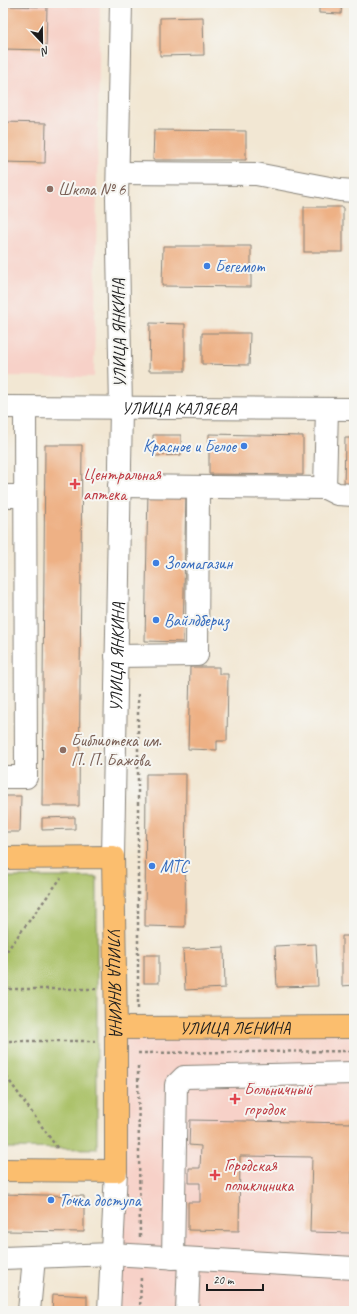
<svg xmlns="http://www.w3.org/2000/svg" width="357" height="1314" viewBox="0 0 357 1314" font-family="Caveat,sans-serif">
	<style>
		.built { fill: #f7d1c8 }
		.green { fill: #aac167; stroke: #636e42 }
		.building { fill: #eeb185 }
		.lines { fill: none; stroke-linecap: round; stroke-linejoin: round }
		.minor-casing { stroke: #878278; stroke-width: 24 }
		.major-casing { stroke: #878278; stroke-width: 24 }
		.path { stroke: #878278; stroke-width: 2.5; stroke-dasharray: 3 3; stroke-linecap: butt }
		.minor { stroke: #fff; stroke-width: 22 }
		.major { stroke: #fbbe6e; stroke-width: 22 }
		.education-dot { fill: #8d6e63; stroke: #f6f6f2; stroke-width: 1.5 }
		.shop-dot { fill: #3f7fe0; stroke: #f6f6f2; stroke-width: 1.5 }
		.health-dot { fill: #e0444e; stroke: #f6f6f2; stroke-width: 1.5 }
		.labels { text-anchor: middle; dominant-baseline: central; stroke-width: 4; stroke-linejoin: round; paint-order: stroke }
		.education-label { font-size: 17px; fill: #785e54; stroke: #f6f6f2; text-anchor: start }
		.shop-label { font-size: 17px; fill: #366cbe; stroke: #f6f6f2; text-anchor: start }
		.street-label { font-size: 17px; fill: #1c1c1c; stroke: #f6f6f2 }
		.health-label { font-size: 17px; fill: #be3a42; stroke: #f6f6f2; text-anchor: start }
	</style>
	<rect width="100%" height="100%" fill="#f6f6f2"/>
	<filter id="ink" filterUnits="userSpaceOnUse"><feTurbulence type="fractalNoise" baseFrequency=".025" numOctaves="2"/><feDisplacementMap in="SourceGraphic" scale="8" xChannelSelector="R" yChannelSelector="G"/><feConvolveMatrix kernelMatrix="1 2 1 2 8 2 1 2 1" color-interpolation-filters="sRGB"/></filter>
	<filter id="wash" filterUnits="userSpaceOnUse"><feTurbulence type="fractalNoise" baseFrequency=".012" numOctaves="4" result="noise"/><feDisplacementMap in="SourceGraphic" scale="16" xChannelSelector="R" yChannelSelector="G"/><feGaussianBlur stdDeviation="0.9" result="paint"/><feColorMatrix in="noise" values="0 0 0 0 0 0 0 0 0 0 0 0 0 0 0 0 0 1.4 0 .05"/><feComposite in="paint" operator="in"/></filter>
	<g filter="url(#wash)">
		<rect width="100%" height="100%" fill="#f2e7d3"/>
		<g class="built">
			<path d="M3,3h97l-6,374 -91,-1z"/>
			<path d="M354,1027v284h-245l7,-283z"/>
		</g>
		<path class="green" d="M3,877h94v272l-94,-1z"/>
		<g id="blocks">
			<g class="building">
				<path d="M319,3h23l-1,11 -22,-1z"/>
				<path d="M3,6l44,1 -1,43 -43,-1z"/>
				<path d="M203,17l1,38 -44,1v-38z"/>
				<path d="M3,122l43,1 -1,40 -42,-1z"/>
				<path d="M154,130l92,1v29h-93z"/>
				<rect x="304" y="207" width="39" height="45"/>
				<path d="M163,246h88v41l-89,-1z"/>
				<path d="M150,323l35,1v47h-36z"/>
				<path d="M202,333h48l-1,32 -47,-1z"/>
				<path d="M209,434l94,2v39l-94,-1z"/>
				<path d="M153,435h28v20l-28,1z"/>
				<path d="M345,438h9v50h-10z"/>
				<path d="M45,445h37l-3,361h-37z"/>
				<path d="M148,490l38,1 -3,151 -38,-1z"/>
				<path d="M190,667h29v7h9l-1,67h-10v9l-29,-1z"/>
				<path d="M146,774h40l-1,153 -40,-1z"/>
				<path d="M3,796h18l-1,36h-17z"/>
				<path d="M75,817v12l-33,1v-12z"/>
				<path d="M342,936h12v49l-12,1z"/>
				<path d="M316,944l2,42 -41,1 -2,-41z"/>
				<path d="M224,947l1,41 -40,2 -2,-41z"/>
				<rect x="144" y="955" width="15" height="28"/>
				<path d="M190,1120l163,3 -2,110 -41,-1 2,-75 -72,-1 -1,75 -51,-1v-28h12v-19h-11v-15h11l1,-22 -12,-1z"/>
				<path d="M3,1194l81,2v36l-81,-1z"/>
				<path d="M53,1294l34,2v15h-35z"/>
			</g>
		</g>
	</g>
	<g filter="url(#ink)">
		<use href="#blocks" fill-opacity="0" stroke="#878278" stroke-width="1"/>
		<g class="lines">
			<defs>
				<g id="minor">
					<path d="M118,173l138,1 84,16 14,1"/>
					<path id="s1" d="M3,407l351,2"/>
					<path d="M327,409l-2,79 12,6 17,1"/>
					<path d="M119,486l206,2"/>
					<path d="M3,496h22"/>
					<path d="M116,656l81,-1 1,-168"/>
					<path d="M3,777h23l-1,-369"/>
					<path id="s2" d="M113,857l8,-448 -4,-212 4,-194"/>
					<path d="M3,1258l109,-4 242,14"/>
					<path d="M173,1258l3,-173 8,-8 170,-4"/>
					<path d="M29,1311l5,-53"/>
					<path d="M109,1311l7,-140"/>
					<path d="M187,1311l2,-52"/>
				</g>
				<g id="major">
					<path id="s3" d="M3,858l110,-1 3,171v143l-113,-1"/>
					<path id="s4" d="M116,1028l238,-1"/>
				</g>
			</defs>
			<use href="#minor" class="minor-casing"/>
			<use href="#major" class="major-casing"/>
			<g class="path">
				<path d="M3,956l58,-78"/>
				<path d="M3,989h93"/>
				<path d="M138,1009v-315"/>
				<path d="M3,1041h92"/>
				<path d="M138,1053l216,-2"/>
				<path d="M138,1066l2,171"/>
				<path d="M3,1072l55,77"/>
				<path d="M140,1311l1,-35"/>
			</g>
			<use href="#minor" class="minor"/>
			<use href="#major" class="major"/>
		</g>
	</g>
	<g class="education-dot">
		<circle cx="50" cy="189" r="4"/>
		<circle cx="63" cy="750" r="4"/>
	</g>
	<g class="shop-dot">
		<circle cx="207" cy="266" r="4"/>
		<circle cx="244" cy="446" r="4"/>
		<circle cx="156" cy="563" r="4"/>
		<circle cx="156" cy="620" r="4"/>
		<circle cx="152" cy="866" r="4"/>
		<circle cx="51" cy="1200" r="4"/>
	</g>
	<g class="health-dot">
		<path d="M73 478h4v4h4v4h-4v4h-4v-4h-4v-4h4z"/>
		<path d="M233 1093h4v4h4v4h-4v4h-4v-4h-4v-4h4z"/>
		<path d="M213 1169h4v4h4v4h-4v4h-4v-4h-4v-4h4z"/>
	</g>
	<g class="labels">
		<g class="education-label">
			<text x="58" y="189">Школа № 6</text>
			<text x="71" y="740">Библиотека им.<tspan x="71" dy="20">П. П. Бажова</tspan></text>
		</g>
		<g class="shop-label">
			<text x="215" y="266">Бегемот</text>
			<text x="236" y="446" text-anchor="end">Красное и Белое</text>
			<text x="164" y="563">Зоомагазин</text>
			<text x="164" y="620">Вайлдбериз</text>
			<text x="160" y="866">МТС</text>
			<text x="59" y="1200">Точка доступа</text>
		</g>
		<g class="street-label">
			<text transform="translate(119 333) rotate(-91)">УЛИЦА ЯНКИНА</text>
			<text stroke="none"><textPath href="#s1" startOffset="176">УЛИЦА КАЛЯЕВА</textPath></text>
			<text stroke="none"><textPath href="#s2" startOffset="200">УЛИЦА ЯНКИНА</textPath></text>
			<text stroke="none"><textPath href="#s3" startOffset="234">УЛИЦА ЯНКИНА</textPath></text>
			<text stroke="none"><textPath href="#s4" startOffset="119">УЛИЦА ЛЕНИНА</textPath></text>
		</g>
		<g class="health-label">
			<text x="83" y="474">Центральная<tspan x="83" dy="20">аптека</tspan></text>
			<text x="244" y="1089">Больничный<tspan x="244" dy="20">городок</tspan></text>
			<text x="224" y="1165">Городская<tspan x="224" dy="20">поликлиника</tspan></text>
		</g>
	</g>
	<rect width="357" height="1314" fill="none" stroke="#f6f6f2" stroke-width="16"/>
	<g transform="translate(42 42) rotate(158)" stroke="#f6f6f2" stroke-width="3" paint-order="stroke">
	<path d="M0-3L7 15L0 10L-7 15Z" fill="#1c1c1c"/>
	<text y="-6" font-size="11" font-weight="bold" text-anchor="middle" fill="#1c1c1c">N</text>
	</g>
	<path d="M207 1284v6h56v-6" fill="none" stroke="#1c1c1c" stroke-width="2"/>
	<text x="213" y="1284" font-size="12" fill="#1c1c1c" stroke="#f6f6f2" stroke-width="3" paint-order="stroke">20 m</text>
</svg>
